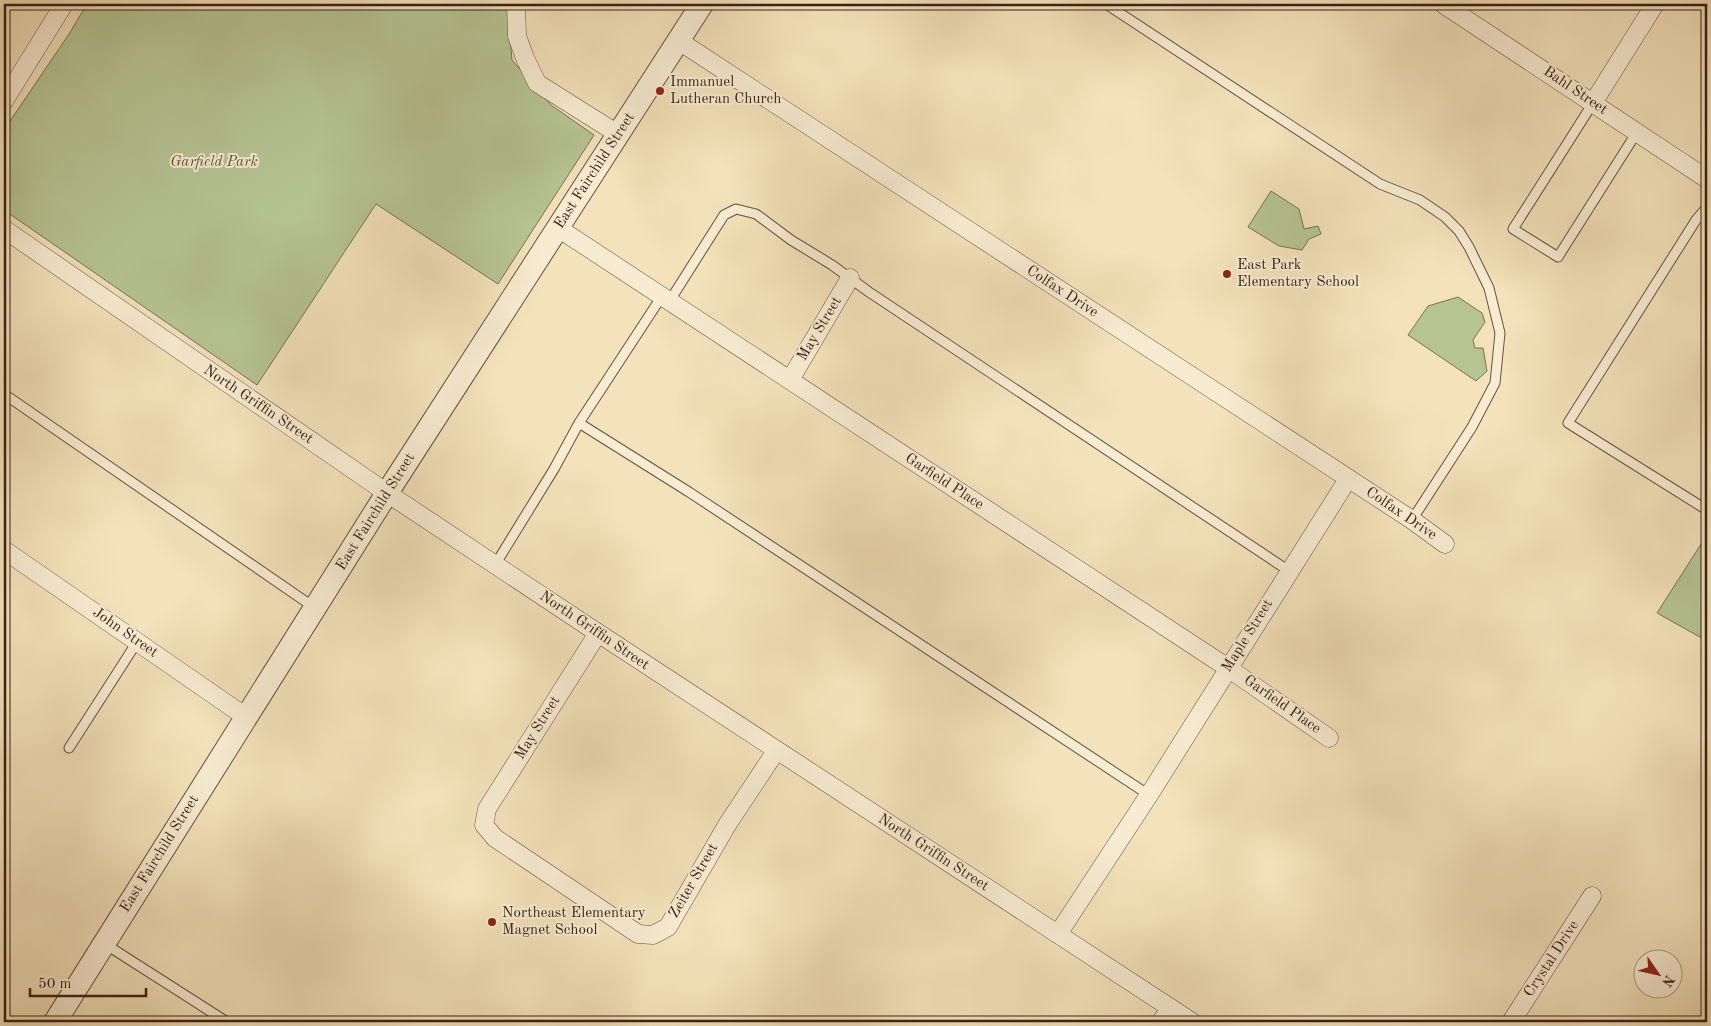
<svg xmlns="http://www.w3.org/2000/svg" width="1711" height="1026" viewBox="0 0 1711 1026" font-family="'Old Standard TT',serif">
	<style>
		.green { fill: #b6c494; stroke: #787254 }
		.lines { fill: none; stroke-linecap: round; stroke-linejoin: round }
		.service-casing { stroke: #68513e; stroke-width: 11 }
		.minor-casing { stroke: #68513e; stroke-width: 19 }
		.tertiary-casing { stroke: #68513e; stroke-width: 24 }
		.service { stroke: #f7ecd2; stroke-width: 9 }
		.minor { stroke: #f7ecd2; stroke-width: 18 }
		.tertiary { stroke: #f7ecd2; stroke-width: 22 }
		.poi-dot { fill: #8f2418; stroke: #f7ecd2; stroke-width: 2 }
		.labels { text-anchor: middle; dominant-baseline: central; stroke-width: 4; stroke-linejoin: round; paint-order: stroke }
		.poi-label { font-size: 15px; fill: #392115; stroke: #f7ecd2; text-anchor: start }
		.street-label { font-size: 15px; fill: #392115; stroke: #f7ecd2 }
		.park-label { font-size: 15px; font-style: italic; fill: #5e523b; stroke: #f7ecd2 }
	</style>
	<rect width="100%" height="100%" fill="#f3e2ba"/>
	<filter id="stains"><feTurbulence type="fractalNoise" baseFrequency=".004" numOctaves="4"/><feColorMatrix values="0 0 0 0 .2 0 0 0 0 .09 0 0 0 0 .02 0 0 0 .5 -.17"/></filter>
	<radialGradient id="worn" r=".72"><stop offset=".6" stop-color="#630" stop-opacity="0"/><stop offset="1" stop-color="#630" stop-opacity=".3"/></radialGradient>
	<g class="green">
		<path d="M87,4h420l5,56 39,45 43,30 -96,149 -122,-80 -119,181 -253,-175v-80l65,-96z"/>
		<path d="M1271,191l28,18 5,20 14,-3 3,8 -12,5 -7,11 -23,-4 -31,-19z"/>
		<path d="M1458,297l24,16 3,9 -12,18 2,8h8l4,23 -11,10 -68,-46 20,-29z"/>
		<path d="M1703,541l4,3v97l-50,-28z"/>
	</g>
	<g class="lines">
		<defs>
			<g id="service">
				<path d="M1106,4l274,180 40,16 25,17 14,14 10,16 20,41 11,45 -5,50 -23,44 -60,93"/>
				<path d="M1593,103l-80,126 45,28 79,-125"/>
				<path d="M1707,207l-11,13 -128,203 139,87"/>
				<path d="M669,302l55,-87 12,-6 20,5 35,26 41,25 37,27 420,279"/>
				<path d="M4,394l311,214"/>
				<path d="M579,423l110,69 460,303"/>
				<path d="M495,565l59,-96 25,-46 83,-127"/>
				<path d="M69,748l68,-106"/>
				<path d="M105,944l122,78"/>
			</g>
			<g id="minor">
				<path d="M516,4l1,32 8,22 12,25 81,51"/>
				<path d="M1443,4l264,175"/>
				<path d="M679,41l733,479 33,24"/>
				<path d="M4,101l60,-97"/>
				<path d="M1593,103l62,-99"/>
				<path d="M558,228l670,440 101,70"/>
				<path d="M4,229l383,264 211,140 594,389"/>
				<path d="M790,380l60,-102"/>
				<path d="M4,550l242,167"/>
				<path d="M598,633l-111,176 -3,16 11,13 143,96 15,1 15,-8 59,-102 49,-74"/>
				<path d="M1058,934l91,-139 199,-316"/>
				<path d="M1161,1022l9,-14"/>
				<path d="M1511,1022l81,-126"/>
			</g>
			<path id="tertiary" d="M55,1022l332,-529 315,-489"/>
		</defs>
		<use href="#service" class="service-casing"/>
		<use href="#minor" class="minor-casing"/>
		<use href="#tertiary" class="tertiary-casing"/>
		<use href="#service" class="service"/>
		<use href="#minor" class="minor"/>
		<use href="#tertiary" class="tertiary"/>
	</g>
	<g class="poi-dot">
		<circle cx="660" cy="91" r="5"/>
		<circle cx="1227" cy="274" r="5"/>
		<circle cx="492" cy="922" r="5"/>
	</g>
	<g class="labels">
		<g class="poi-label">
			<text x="670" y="82">Immanuel<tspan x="670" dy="17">Lutheran Church</tspan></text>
			<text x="1237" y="265">East Park<tspan x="1237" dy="17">Elementary School</tspan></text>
			<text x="502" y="913">Northeast Elementary<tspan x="502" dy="17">Magnet School</tspan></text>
		</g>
		<g class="street-label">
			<text transform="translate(1575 91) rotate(34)">Bahl Street</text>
			<text transform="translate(595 171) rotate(-57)">East Fairchild Street</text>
			<text transform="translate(1062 292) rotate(33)">Colfax Drive</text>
			<text transform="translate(820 329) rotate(-59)">May Street</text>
			<text transform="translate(258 405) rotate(34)">North Griffin Street</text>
			<text transform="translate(944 482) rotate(33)">Garfield Place</text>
			<text transform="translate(376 512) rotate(-58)">East Fairchild Street</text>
			<text transform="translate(1401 514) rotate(34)">Colfax Drive</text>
			<text transform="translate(594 631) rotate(34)">North Griffin Street</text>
			<text transform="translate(125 633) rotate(35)">John Street</text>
			<text transform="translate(1248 636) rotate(-58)">Maple Street</text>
			<text transform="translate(1282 705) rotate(35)">Garfield Place</text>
			<text transform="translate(538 728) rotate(-58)">May Street</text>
			<text transform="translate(933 853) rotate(33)">North Griffin Street</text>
			<text transform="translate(160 854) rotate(-58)">East Fairchild Street</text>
			<text transform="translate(694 881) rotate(-60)">Zeiter Street</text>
			<text transform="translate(1552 959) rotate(-57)">Crystal Drive</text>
		</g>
		<g class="park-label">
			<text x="214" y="162">Garfield Park</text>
		</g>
	</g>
	<rect width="1711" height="1026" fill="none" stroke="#f3e2ba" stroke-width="20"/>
	<rect x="5" y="5" width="1701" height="1016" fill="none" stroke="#392115" stroke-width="2.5"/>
	<rect x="10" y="10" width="1691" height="1006" fill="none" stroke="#392115"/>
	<g transform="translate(1658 974) rotate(124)"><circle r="24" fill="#f7ecd2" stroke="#ab9b86"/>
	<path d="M0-4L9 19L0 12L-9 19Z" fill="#8f2418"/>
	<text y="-8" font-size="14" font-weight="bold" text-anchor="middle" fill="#392115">N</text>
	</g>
	<path d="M30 988v8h116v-8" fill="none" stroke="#392115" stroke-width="2.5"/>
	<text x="38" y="988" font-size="15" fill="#392115" stroke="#f7ecd2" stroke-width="4" paint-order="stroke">50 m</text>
	<rect width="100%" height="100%" filter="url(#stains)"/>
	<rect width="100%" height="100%" fill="url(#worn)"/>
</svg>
